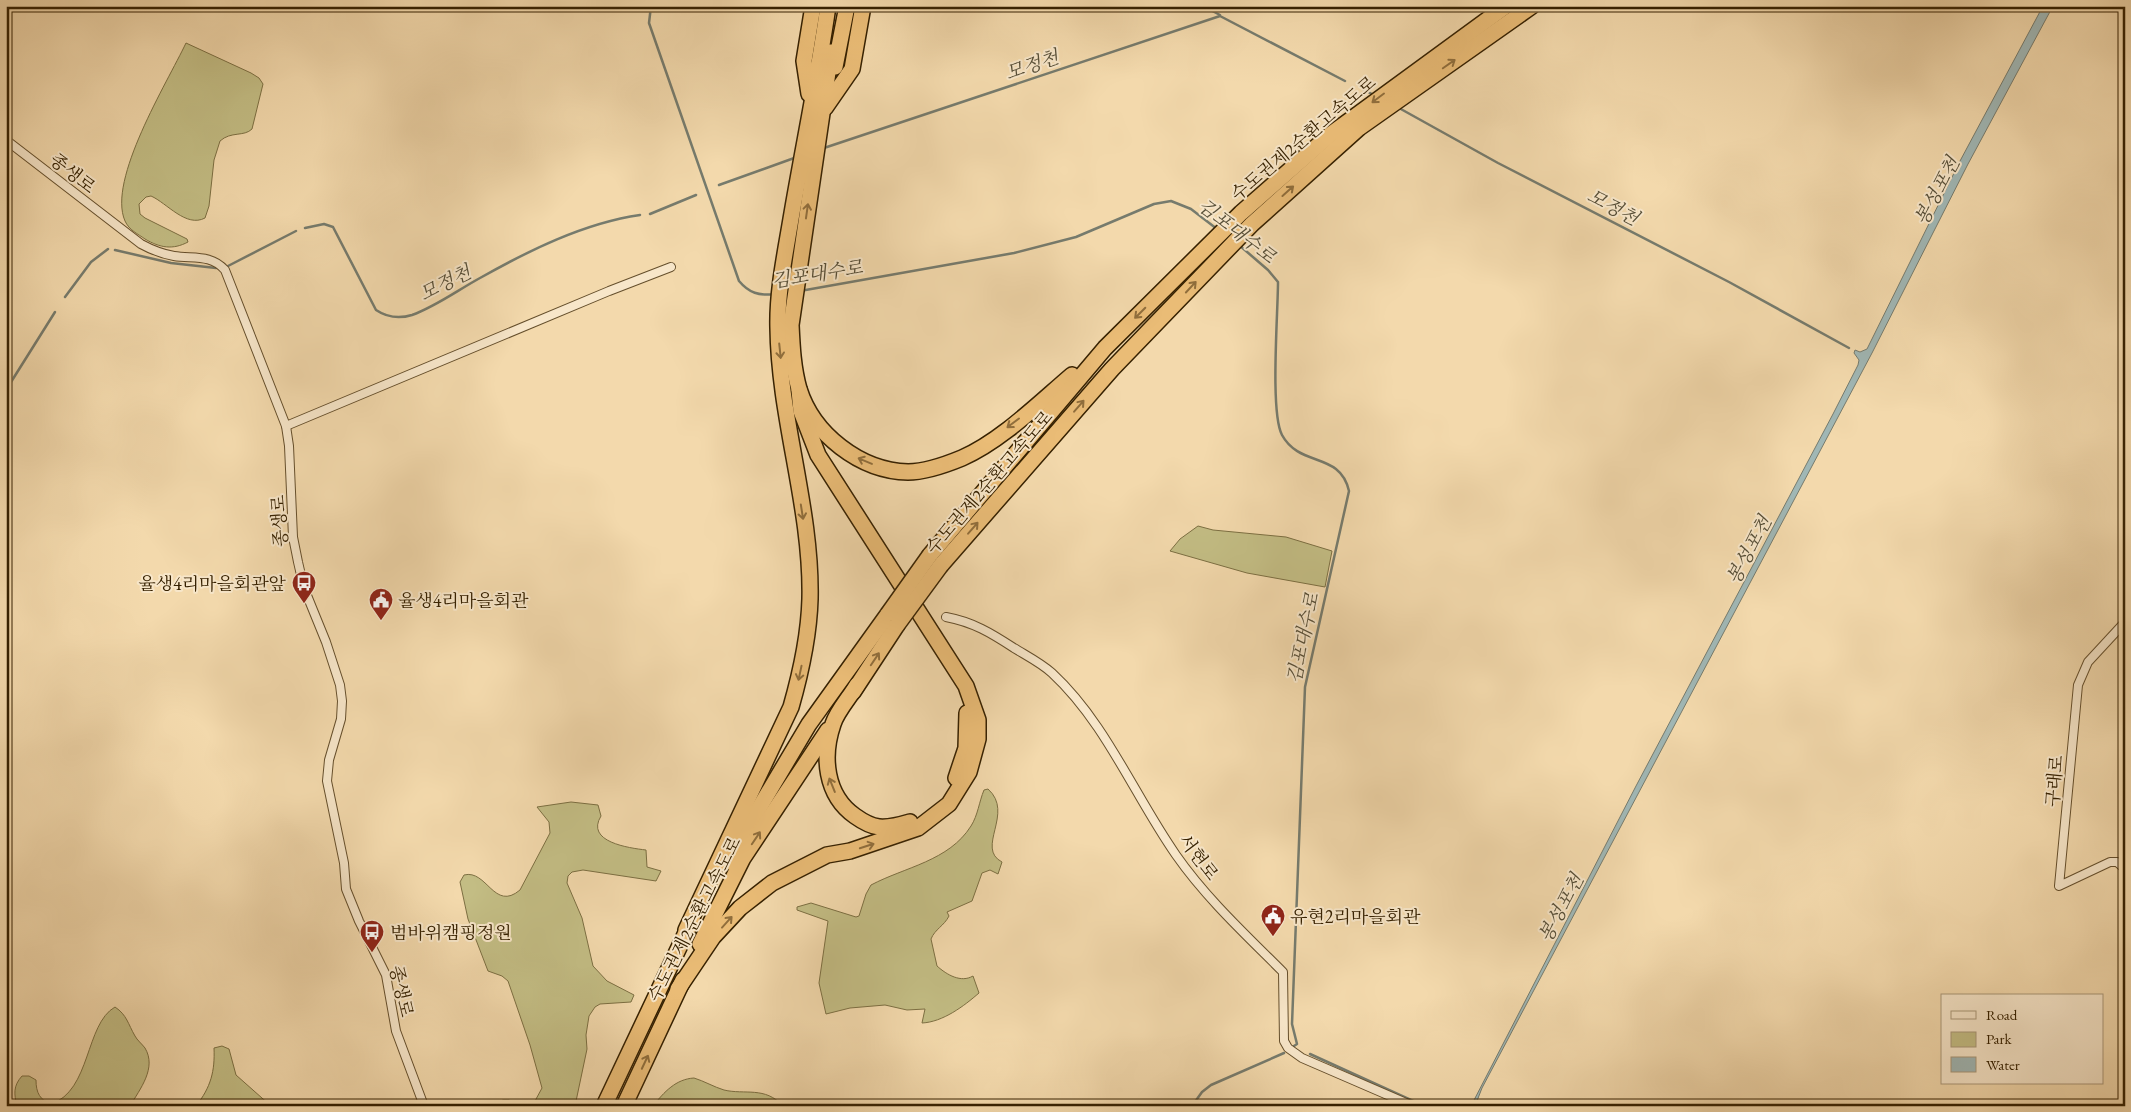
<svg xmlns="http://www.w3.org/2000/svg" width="2131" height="1112" viewBox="0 0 2131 1112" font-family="'EB Garamond','Noto Serif KR',serif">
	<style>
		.green { fill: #c3bd84; stroke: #7c6f42 }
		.water { fill: #a0b7b5; stroke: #767b6d }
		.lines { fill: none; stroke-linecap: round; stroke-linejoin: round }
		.stream { stroke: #767b6d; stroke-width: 2.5 }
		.street-casing { stroke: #654f2c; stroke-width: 10 }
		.highway-casing { stroke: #362101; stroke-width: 18 }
		.street { stroke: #f7e6c9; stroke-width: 8 }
		.highway { stroke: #eabc76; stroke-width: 15 }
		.highway-bridge-casing { stroke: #362101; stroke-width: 18; stroke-linecap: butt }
		.highway-bridge { stroke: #eabc76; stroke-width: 15 }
		.oneway { stroke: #906e3c }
		.labels { text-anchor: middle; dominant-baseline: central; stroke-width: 4; stroke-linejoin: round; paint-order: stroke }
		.street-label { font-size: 18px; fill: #362101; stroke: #f7e6c9 }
		.poi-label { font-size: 18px; fill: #362101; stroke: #f7e6c9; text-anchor: start }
		.water-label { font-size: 19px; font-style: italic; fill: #564e37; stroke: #f7e6c9 }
	</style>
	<rect width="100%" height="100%" fill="#f3d9ac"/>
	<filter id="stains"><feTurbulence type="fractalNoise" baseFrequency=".004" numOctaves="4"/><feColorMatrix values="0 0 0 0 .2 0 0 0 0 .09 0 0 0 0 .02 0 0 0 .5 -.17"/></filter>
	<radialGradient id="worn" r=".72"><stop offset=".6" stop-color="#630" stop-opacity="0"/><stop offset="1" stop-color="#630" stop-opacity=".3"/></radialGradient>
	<g class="green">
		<path d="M186,43l65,30 8,5 4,6 -11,45c-8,8 -21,2 -32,12l-6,19 -5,46 -4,12c-19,10 -38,-15 -54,-22l-5,1 -7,7 1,10 5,4 42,21 1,3c-15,8 -28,6 -43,-3 -7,-5 -16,-9 -20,-18 -18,-41 42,-138 61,-178z"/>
		<path d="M1198,526l15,4 73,7 46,14 -7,36 -78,-14 -77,-22 10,-12z"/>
		<path d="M988,789c27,24 -13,59 14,73l-4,12 -8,-4 -8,3 -10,28 -25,11 2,4c-5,10 -14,13 -18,23l6,27c10,9 24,17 36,10l6,17c-15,13 -36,29 -57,30l3,-14 -18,1 -22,-5 -35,3 -24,6 -7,-31 9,-62 -31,-11v-3l14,-4 45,14 3,-1 7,-22 5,-9c34,-18 78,-24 100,-59 7,-11 8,-24 13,-36z"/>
		<path d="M571,802l27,3 3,11c-16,26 28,32 45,34l1,17 14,4 -5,10 -73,-11 -11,2 -4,4 -1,7 15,35 11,48 14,15 27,14 -3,7 -31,2 -5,3 -6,9 -3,19 1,14 -12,57h-49l9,-5 7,-13 -12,-43 -22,-64 -6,-5 -14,-5 -20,-52 -8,-37 4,-7c23,-6 30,37 56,15l30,-57 -1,-11 -12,-15z"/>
		<path d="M115,1007c12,8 13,17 20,29 2,4 7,8 10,12 12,20 -5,41 -15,58h-113c-3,-12 -4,-20 5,-30h7l7,4c0,13 4,20 15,24 40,-13 34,-80 64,-97z"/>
		<path d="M222,1046l7,3 7,26 35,31h-75c15,-19 19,-35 18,-58z"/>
		<path d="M694,1078c10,3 20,9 30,12 21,5 41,-4 59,16h-130c11,-14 23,-27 41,-28z"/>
		<path d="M503,1100h6l11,6h-31z"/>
	</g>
	<path class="water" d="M2043,6h10l-85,158 -96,189 -390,735 -7,18h-4l165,-320 197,-372 25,-49 1,-5 -5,-7 1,-3 5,2 7,-3 93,-188z"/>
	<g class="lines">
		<g class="stream">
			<path d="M651,6l-2,17 90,258c10,12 20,15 36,13"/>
			<path d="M1203,6l17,9"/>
			<path d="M1364,90l10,5"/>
			<path d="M1399,108l99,55 231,119 120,66"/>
			<path d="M824,148l396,-132 125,65"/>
			<path d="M719,185l78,-28"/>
			<path d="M650,214l46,-19"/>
			<path d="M305,228l19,-4 9,3 43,83c12,8 23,9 36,5 23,-8 46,-25 68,-37 48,-27 104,-55 160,-63"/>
			<path d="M1239,245l29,25 10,12c0,31 -8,130 4,153 18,33 58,16 67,56l-44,196 -13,337 5,20 -3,2"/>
			<path d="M115,250l56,13 45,5"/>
			<path d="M228,266l68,-35"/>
			<path d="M800,291l214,-38 62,-16 78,-33 17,-3 20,8 26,20"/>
			<path d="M65,297l26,-35 17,-13"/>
			<path d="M6,390l49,-78"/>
			<path d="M1310,1054l114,52"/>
			<path d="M1192,1106l10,-14 9,-7 73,-32"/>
		</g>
		<defs>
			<g id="street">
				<path d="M6,140l135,104c11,6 21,10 33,12 19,3 37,-2 51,14l61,156 3,20 4,91 5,25 6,26 22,54 14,43 2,16 -1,18 -12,41 -2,21 17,82 2,26 13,32 27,54 10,56 28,75"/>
				<path d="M286,426l323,-135 62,-24"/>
				<path d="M946,617c27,5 45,16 68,31 13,8 27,15 38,25 54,50 82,122 124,182 30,43 70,80 107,117l1,69 4,7 14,10 111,48"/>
				<path d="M2125,622l-37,40 -10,23 -19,201 51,-24h7l8,7"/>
			</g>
			<g id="highway">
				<path d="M831,52l-40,273c1,21 2,43 8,64 14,45 61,82 109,83 18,0 37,-7 54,-14 39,-17 77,-55 110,-83"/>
				<path d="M835,67l12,-61"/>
				<path d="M809,94l-5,-33 9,-55"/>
				<path d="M825,108l27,-39 11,-63"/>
				<path d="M930,555l175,-207 136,-135 90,-79 175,-128"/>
				<path d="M941,565l171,-196 140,-145 107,-96 173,-122"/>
				<path d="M857,685c-7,12 -20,26 -24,39 -11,32 -8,71 22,92 7,5 15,10 24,11 11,1 21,-2 31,-5"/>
				<path d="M853,692l44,-67"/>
				<path d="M956,778l10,-30 1,-35"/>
				<path d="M727,862l82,-138 79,-110"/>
				<path d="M686,930l105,-223c10,-35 18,-72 19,-108 2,-91 -31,-180 -32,-271 -1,-36 7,-73 13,-109 12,-71 27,-142 37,-213"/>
				<path d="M700,944l43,-86 85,-128"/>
				<path d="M678,989l35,-52 27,-29 32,-25 55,-28 23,-4 68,-23 31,-24 20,-32 9,-33v-19l-12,-34 -148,-231 -17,-44 -2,-21"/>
				<path d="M604,1106l87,-184"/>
				<path d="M624,1106l59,-126"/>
			</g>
		</defs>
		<use href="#street" class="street-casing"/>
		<use href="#highway" class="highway-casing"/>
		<use href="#street" class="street"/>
		<use href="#highway" class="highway"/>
		<defs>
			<g id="highway-bridge">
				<path d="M888,614l42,-59"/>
				<path d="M897,625l44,-60"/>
			</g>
		</defs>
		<use href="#highway-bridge" class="highway-bridge-casing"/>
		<use href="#highway-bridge" class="highway-bridge"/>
	</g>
	<defs><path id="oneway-shaft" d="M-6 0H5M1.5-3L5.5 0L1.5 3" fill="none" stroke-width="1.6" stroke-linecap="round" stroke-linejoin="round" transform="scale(1.25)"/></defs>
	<g class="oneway">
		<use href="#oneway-shaft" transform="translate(1449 64) rotate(-35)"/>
		<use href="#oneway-shaft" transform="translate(1378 98) rotate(143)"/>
		<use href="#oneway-shaft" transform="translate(1288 191) rotate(-42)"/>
		<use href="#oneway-shaft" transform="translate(807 211) rotate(-82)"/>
		<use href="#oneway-shaft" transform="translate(1191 287) rotate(-47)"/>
		<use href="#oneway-shaft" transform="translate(1140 313) rotate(135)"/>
		<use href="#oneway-shaft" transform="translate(780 351) rotate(84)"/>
		<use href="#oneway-shaft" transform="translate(1079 406) rotate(-49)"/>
		<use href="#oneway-shaft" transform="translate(1013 423) rotate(143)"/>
		<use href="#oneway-shaft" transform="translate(865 461) rotate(-157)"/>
		<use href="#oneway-shaft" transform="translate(802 512) rotate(81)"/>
		<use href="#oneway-shaft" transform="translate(973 528) rotate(-49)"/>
		<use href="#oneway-shaft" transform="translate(875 659) rotate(-56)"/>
		<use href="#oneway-shaft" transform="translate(800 673) rotate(102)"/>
		<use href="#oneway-shaft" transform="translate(832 785) rotate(-112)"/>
		<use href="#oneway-shaft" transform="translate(756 838) rotate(-56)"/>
		<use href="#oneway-shaft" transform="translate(867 846) rotate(-18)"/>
		<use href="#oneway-shaft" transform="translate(727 922) rotate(-48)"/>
		<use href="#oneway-shaft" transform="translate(645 1062) rotate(-65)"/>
	</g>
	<defs>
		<symbol id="bus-pin" viewBox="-11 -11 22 30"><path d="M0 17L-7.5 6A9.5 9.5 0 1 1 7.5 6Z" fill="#8f2418" stroke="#f7e6c9"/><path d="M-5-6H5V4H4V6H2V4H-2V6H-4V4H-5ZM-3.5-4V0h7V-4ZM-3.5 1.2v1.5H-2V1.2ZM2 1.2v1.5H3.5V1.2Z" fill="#fff"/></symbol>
		<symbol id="civic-pin" viewBox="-11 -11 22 30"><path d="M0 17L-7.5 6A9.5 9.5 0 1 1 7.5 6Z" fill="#8f2418" stroke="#f7e6c9"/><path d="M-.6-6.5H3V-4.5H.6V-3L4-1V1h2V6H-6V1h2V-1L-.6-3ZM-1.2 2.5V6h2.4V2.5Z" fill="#fff"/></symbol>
	</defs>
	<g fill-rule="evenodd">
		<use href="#bus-pin" x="290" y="569" width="28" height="38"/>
		<use href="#civic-pin" x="367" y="586" width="28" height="38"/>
		<use href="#civic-pin" x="1259" y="902" width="28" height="38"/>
		<use href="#bus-pin" x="358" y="918" width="28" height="38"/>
	</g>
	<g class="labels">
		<g class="street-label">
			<text transform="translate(1303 138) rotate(-40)">수도권제2순환고속도로</text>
			<text transform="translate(73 173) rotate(38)">종생로</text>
			<text transform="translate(989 482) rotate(-49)">수도권제2순환고속도로</text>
			<text transform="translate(279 521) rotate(-94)">종생로</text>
			<text transform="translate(2054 781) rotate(-85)">구래로</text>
			<text transform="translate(1199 857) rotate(53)">서현로</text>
			<text transform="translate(694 919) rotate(-63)">수도권제2순환고속도로</text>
			<text transform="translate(402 991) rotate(77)">종생로</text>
		</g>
		<g class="poi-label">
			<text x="286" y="583" text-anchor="end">율생4리마을회관앞</text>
			<text x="398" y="600">율생4리마을회관</text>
			<text x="1290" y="916">유현2리마을회관</text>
			<text x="390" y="932">범바위캠핑정원</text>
		</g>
		<g class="water-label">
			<text transform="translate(1032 65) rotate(-19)">모정천</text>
			<text transform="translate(1937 191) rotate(-62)">봉성포천</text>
			<text transform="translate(1613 207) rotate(28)">모정천</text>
			<text transform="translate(1237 231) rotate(38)">김포대수로</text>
			<text transform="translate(817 274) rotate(-9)">김포대수로</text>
			<text transform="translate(445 283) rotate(-27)">모정천</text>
			<text transform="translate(1749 550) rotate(-62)">봉성포천</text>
			<text transform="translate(1303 638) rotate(-78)">김포대수로</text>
			<text transform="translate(1561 908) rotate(-62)">봉성포천</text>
		</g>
	</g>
	<rect width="2131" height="1112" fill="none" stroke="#f3d9ac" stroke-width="25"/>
	<rect x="8" y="8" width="2116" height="1097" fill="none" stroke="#362101" stroke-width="2.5"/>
	<rect x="12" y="12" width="2106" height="1087" fill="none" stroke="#362101"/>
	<rect x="1941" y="994" width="162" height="90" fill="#f7e6c9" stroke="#aa9779"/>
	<rect x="1951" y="1011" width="25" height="8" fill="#f7e6c9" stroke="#aa9779"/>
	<text x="1986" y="1020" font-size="15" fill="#362101">Road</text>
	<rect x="1951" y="1032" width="25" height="15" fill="#c3bd84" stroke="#aa9779"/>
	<text x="1986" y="1044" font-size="15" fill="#362101">Park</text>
	<rect x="1951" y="1057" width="25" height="15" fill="#a0b7b5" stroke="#aa9779"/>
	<text x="1986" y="1070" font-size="15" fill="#362101">Water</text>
	<rect width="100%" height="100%" filter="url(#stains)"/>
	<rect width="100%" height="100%" fill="url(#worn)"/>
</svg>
